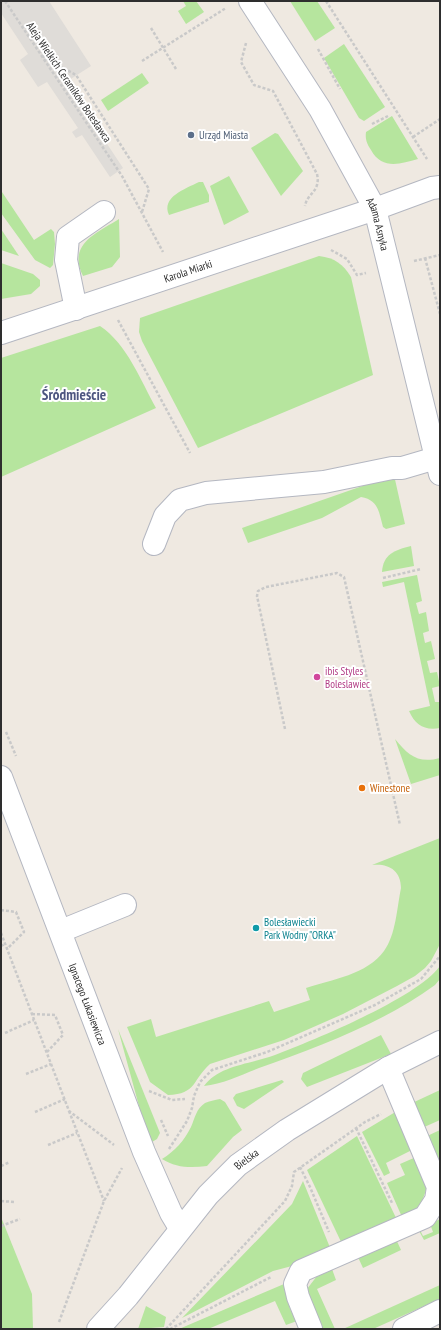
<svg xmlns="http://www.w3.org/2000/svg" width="441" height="1330" viewBox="0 0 441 1330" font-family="'PT Sans Narrow',sans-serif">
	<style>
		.green { fill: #b6e59e }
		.plaza { fill: #dfdcd8 }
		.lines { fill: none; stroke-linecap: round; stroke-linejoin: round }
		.minor-casing { stroke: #b4b7c1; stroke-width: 24 }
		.path { stroke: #c9c9c9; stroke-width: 2.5; stroke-dasharray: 3 2; stroke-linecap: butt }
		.minor { stroke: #fff; stroke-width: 22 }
		.service-dot { fill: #5c6f8a; stroke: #fff; stroke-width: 1.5 }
		.hotel-dot { fill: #d1479c; stroke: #fff; stroke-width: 1.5 }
		.food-dot { fill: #e8710a; stroke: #fff; stroke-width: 1.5 }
		.culture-dot { fill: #0f9aa8; stroke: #fff; stroke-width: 1.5 }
		.labels { text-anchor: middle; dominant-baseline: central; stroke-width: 4; stroke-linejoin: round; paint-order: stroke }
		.street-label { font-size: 11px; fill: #2e2e2e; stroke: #fff }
		.service-label { font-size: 11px; fill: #4e5e75; stroke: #fff; text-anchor: start }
		.hotel-label { font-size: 11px; fill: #b23c85; stroke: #fff; text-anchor: start }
		.food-label { font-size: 11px; fill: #c56008; stroke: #fff; text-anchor: start }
		.culture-label { font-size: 11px; fill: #0d838f; stroke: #fff; text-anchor: start }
		.district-label { font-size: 15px; font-weight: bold; fill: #4d5680; stroke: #fff }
	</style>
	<rect width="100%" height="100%" fill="#efe9e1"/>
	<g class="green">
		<path d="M183,1h13l8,11 -18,12 -8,-13 8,-5z"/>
		<path d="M290,1h27l18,27 -20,13z"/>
		<path d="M344,44l41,63 -21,14 -5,-3 -35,-60z"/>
		<path d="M142,73l7,10 -41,28 -7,-11z"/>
		<path d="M392,116l26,43c-18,5 -36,11 -47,-9 -4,-6 -6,-11 -5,-18z"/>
		<path d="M275,133l3,1 25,37 -22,25 -30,-48z"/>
		<path d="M229,176l20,36 -25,13 -14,-39z"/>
		<path d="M199,182h4l6,13v7l-40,13c-8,-18 16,-26 30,-33z"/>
		<path d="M2,192l32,48 17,-11 3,3 1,12 -2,21 -3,3 -15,-8 -34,-47z"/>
		<path d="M119,219l1,38 -8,10 -29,9c-16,-32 14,-43 36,-57z"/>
		<path d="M1,229l18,27 -18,-6z"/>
		<path d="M319,256c16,2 24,8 32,21l22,98 -175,73 -56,-107 -3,-9 1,-14z"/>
		<path d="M1,263l32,11 7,6v6l-9,8 -30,5z"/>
		<path d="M100,326c27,18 41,55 56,82l-155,69v-119z"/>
		<path d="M394,475l11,49 -19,5 -3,-2c-4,-14 -4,-27 -22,-30l-39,21 -74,25 -6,-15z"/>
		<path d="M411,546l3,20 -32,6c1,-18 13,-22 29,-26z"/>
		<path d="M417,575l5,26 -6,2 3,11 7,-2 3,19 -6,2 2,10 6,-2 4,18 -8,2 3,12 7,-1 3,14 -8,2 3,14h5v26c-15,3 -25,-3 -31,-17l21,-5 -26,-124 -21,5 -1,-5z"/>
		<path d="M395,739c13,16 23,25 45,19v17l-29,9z"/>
		<path d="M440,838v106l-9,17 -6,7 -10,8 -18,10 -54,28 -59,26 -74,24c-18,16 -13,30 -42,31l-18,-13 -23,-55 24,-8 5,18 113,-36 5,11 36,-12 -4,-12c25,-8 62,-14 78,-37 12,-16 13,-44 17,-63 0,-18 -13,-25 -29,-23z"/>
		<path d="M440,966v13l-5,6c-52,38 -117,62 -176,83 -18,7 -36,16 -55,18 15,-21 47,-22 71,-31 39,-15 142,-57 165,-89z"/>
		<path d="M118,1029l42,104 -3,6 -5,3 -7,-14z"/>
		<path d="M381,1035l10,19 -84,33 -6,-8 2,-6z"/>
		<path d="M282,1080l2,2 -40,27 -7,-3 -4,-8 3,-4z"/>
		<path d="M440,1090v30l-18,8 -12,-24z"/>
		<path d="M220,1099l5,3 17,28 -9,7 -26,29c-16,2 -31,2 -45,-7 13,-8 22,-18 29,-32 4,-9 5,-18 14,-24 4,-2 10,-3 15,-4z"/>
		<path d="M397,1111l17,38 -28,14 4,10 -6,3 -22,-44z"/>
		<path d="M440,1130v41l-15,-34z"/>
		<path d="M357,1136l40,84 -54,26 -36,-76z"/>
		<path d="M416,1157l12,27c-6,19 -8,25 -26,33l-15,-34 18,-8 -5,-11z"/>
		<path d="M303,1181l28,69 -39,16 -19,5 -91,47 110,-114z"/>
		<path d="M1,1217l31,77 1,35h-32z"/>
		<path d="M440,1219v14l-16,7 -6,-11 1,-1 4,8 10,-4 -3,-8z"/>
		<path d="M395,1237l6,13 -38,18 -6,-13z"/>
		<path d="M332,1269l4,11 -19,9 18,40h-16l-12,-40 10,-13z"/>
		<path d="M284,1284l6,25 7,12 -11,4 -11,-24 -67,28h-29z"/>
		<path d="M440,1285v14l-67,30h-30z"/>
		<path d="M146,1306l20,11 -2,10 -26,2z"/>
	</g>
	<path class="plaza" d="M1,1h48l42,65 -25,16 57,86 -13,9 -28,-42 -6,3 -4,-6 6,-4 -31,-46 -9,5 -18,-27 8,-6 -27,-41z"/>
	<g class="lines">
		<defs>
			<g id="minor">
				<path id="s1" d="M250,1l70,108 55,100 65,265"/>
				<path d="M76,309l-10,-49 2,-23 36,-25"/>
				<path id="s2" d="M1,333l374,-124 57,-21 8,-1"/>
				<path d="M154,544l11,-28 15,-16 26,-7 118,-11 68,-14h10l34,-10"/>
				<path id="s3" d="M1,777l143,375 27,61 9,15"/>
				<path d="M61,931l64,-26"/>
				<path id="s4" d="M98,1329l30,-33 80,-101 30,-30 49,-35 101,-62 52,-26"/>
				<path d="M311,1329l-13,-32 -3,-13 6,-13 124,-54 11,-17 2,-13 -50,-119"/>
				<path d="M404,1329l36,-18"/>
			</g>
		</defs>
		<use href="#minor" class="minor-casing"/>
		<g class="path">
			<path d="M5,1l117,175 41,76"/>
			<path d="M326,1l101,158"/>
			<path d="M151,28l25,41"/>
			<path d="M246,43l-5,19 13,23 19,6 44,83c4,18 -10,19 -12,32"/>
			<path d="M318,49l22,40"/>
			<path d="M42,56l34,19 73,114 -7,23"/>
			<path d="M142,61l84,-53"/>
			<path d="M372,124l16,-8"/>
			<path d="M413,137l27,-18"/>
			<path d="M331,250l16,9 10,16 9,-2"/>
			<path d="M425,258l15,56"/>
			<path d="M414,261l26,-6"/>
			<path d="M118,320l72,133"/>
			<path d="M383,578l38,-9"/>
			<path d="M285,729l-28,-133 1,-5 8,-4 71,-14 7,4 56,248"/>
			<path d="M6,732l10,24"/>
			<path d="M1,910l15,2 8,20 -17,17"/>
			<path d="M1,933l68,178 45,34"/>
			<path d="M1,946l4,-2"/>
			<path d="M32,1014l23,1 8,20 -16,17"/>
			<path d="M5,1033l29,-13"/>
			<path d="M26,1074l25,-10"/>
			<path d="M149,1091l23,9 13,-1"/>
			<path d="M69,1111l35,90"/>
			<path d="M35,1112l30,-13"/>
			<path d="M161,1120l7,16"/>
			<path d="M356,1128l36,75"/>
			<path d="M48,1145l29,-12"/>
			<path d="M169,1149l18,-28 5,-13 2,-12 6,-14 12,-12 55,-18 108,-47 46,-26 19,-23"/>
			<path d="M1,1166l9,-4"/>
			<path d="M300,1167l10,20 19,45"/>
			<path d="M1,1201l13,1"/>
			<path d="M1,1226l19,-7"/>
			<path d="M59,1322l45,-121 18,-33"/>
			<path d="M166,1329l119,-128 7,-15 2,-14 71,-50 16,-8"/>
			<path d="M170,1329l101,-52"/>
		</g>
		<use href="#minor" class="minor"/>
	</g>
	<circle class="service-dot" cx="191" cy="135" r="4"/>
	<circle class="hotel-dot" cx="317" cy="677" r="4"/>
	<circle class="food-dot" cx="362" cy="788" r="4"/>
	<circle class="culture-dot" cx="256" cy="928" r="4"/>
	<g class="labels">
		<g class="street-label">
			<text transform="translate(69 82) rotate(56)">Aleja Wielkich Ceramików Bolesławca</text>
			<text stroke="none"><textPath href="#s1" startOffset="258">Adama Asnyka</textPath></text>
			<text stroke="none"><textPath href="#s2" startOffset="197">Karola Miarki</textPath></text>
			<text stroke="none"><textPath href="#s3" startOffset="243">Ignacego Łukasiewicza</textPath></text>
			<text stroke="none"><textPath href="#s4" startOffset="226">Bielska</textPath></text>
		</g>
		<g class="service-label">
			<text x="199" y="135">Urząd Miasta</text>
		</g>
		<g class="hotel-label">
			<text x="325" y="671">ibis Styles<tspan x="325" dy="13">Boleslawiec</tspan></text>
		</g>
		<g class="food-label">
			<text x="370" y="788">Winestone</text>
		</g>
		<g class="culture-label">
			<text x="264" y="922">Bolesławiecki<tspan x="264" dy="13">Park Wodny "ORKA"</tspan></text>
		</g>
		<g class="district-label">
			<text x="74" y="394">Śródmieście</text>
		</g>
	</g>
	<rect width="441" height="1330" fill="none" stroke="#2e2e2e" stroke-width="4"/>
</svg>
